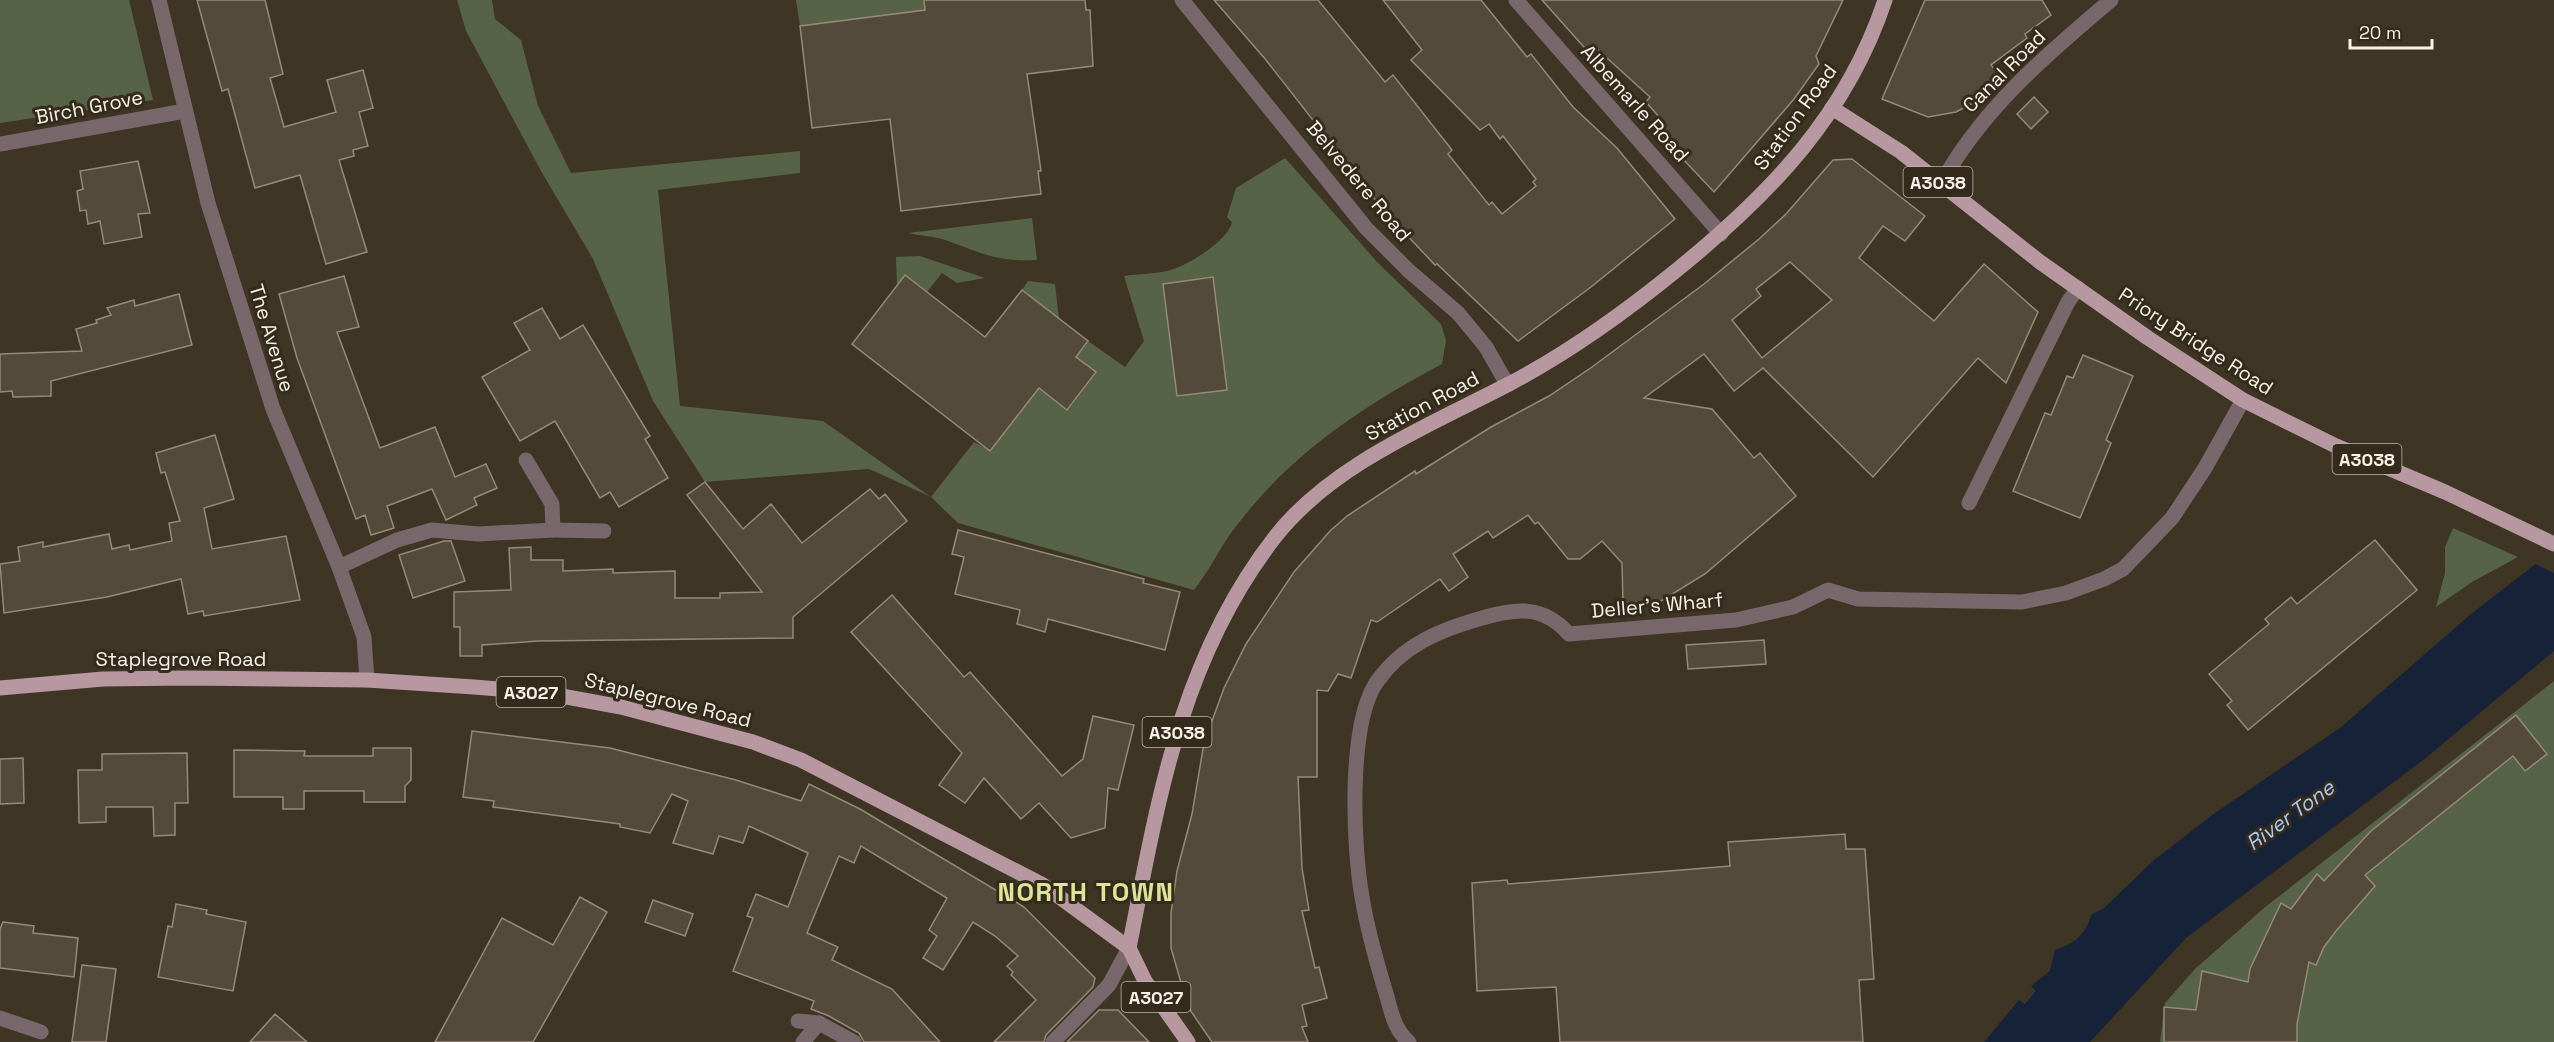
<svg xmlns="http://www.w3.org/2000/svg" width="2554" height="1042" viewBox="0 0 2554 1042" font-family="'Space Grotesk',sans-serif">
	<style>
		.green { fill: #576347; fill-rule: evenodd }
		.water { fill: #162238 }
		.pier { fill: #3e3525 }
		.building { fill: #544a3b; stroke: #958a79; stroke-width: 1.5; fill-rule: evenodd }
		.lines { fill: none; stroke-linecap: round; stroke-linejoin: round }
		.minor { stroke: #78686c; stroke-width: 15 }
		.major { stroke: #b798a1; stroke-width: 15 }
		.labels { text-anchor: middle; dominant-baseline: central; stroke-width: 6; stroke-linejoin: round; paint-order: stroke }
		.shield { fill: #342b1c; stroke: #bdb6ac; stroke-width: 1.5 }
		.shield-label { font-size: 18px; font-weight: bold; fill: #f8f2e9 }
		.street-label { font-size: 20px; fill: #f8f2e9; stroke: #342b1c }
		.water-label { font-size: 21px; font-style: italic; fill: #abc8f8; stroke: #342b1c }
		.district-label { font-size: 26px; font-weight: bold; letter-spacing: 1.5px; fill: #dfe597; stroke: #342b1c }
	</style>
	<rect width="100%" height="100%" fill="#3e3525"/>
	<g class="green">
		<path d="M0,0h129l24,100 -153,23z"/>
		<path d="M457,0h35l3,19 26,21 17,66 33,67 229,-22v22l-142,17 22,216 143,15 108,76 43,-55 16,8 49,-62 29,22 28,-37 -20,-16 12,-16 37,26 19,-26 -20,-65c14,-2 29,-2 43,-5 19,-4 61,-30 65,-49l-5,-5 9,-29 49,-30 93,105 63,61 5,16 -4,24c-79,42 -150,89 -205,161 -16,20 -27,45 -43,65l-236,-67 -27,-26 -62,-28 -164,13 -52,-81 -60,-142 -52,-88 -75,-140zM1213,278l14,111 -50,7 -14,-112z"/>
		<path d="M796,0h128l1,10 -125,16z"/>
		<path d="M1032,218l5,42c-41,2 -55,-7 -92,-20 -11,-4 -25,-4 -37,-7z"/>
		<path d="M920,256l65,22 -28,5 -15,-10 -15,19 -30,-6 -1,-29z"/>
		<path d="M1028,281l27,3 4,35 -37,-29z"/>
		<path d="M2453,528l65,29 -46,25 -36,25 9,-34v-26z"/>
		<path d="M2554,681v361h-394l5,-39 30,-34 69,-61z"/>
	</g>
	<path class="water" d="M2554,550v101l-127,106 -241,181 -96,104h-106l35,-42 6,4 11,-13 -5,-5 19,-15 5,-21c19,-6 31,-15 36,-35l13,-7 50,-48 61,-47 125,-85 131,-114z"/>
	<path class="pier" d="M2554,547v26l-21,-10 19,-15z"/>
	<g class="building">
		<path d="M197,0h68l18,74 -13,4 14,49 52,-15 -9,-32 36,-10 10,38 -14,4 9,34 -15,4 1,6 -15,4 28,92 -41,12 -26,-89 -45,13 -27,-99 -6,2z"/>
		<path d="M924,0h161l1,10h4l3,56 -66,8 14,97h-3l3,23 -140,17 -11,-92 -78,9 -12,-102 125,-16z"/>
		<path d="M1214,0h104l67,82 8,-7 59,75 -4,4 41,51 3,-3 10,12 34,-28 -3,-4 3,-3 -33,-43 -3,3 -11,-15 -9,6 -69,-70 11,-10 -39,-50h98l46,57 4,-3 42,53 44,41 58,71 -84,68 -73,54 -81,-77 -2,1 -51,-54 -118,-151z"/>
		<path d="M1542,0h301l-27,56 3,8 -25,35 -80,93 -63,-67 9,-7 -14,-16 4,-5 -53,-48 -6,6z"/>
		<path d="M1925,0h117l9,15 -26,19 2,4 -36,27 12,15 -28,22 -19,10 -28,5 -46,-18z"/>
		<path d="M2034,97l14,15 -17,17 -14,-15z"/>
		<path d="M1852,159l73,57 -20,25 -22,-15 -24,32 75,63 50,-57 54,48 -32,71 -28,-25 -105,119 -110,-109 -29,23 -30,-37 -60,44 68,11 42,49 6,-5 36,43 -91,78 -44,27 -38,2 -1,-40 -20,-22 -22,18h-12l-30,-37 -3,2 -7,-9 -35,23 -5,-7 -35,23 15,23 -19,14 -9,-12 -63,43 -6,-2 -20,58 -13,-4 -10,17 -11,-1v87h-19l4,91 7,42 -7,1 13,57 4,-1 8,31 -25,7 5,21 -5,1 6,15h-96l-24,-35 -17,-59v-35l6,-42 15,-57 12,-71 20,-55 22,-44 48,-72 36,-41 17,-15 68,-45 1,3 75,-47 58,-31 43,-29 112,-83 55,-45 27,-25 47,-54zM1790,262l42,38 -70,58 -30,-38 29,-24 -5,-7z"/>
		<path d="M138,161l12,52 -12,1 4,23 -38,7 -4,-23 -12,3 -2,-14 -6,1 -3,-20 6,-2 -3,-18z"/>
		<path d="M905,275l80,62 37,-47 66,51 -12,16 20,15 -29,38 -28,-22 -49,63 -138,-107z"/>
		<path d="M344,276l15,51 -22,5 43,116 55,-21 20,50 31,-13 11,24 -23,10 3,7 -31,15 -14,-31 -45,17 7,22 -23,7 -6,-20 -9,4 -59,-161 -18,-64z"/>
		<path d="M1213,277l14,113 -50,6 -14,-112z"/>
		<path d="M179,294l13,51 -141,36v15l-38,1 -1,-6 -12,1v-38l82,-3 -6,-22 21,-6 -1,-3 15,-5 -4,-7 27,-8 1,6z"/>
		<path d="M542,308l18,31 23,-14 67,111 -5,3 23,39 -49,29 -9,-15 -10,6 -45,-77 -35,20 -38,-64 48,-27 -16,-27z"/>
		<path d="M2083,355l50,21 -27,64 5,3 -31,75 -67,-27 32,-78 6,2 16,-39 6,2z"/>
		<path d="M215,435l19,64 -30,9 8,41 74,-13 14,64 -96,16 -1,-5 -15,3 -7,-35 -74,18 -103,16 -4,-49 20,-3 -2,-14 25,-5v5l66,-13 3,15 17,-4 1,5 42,-9 -3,-18 11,-2 -15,-49 -4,1 -5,-20z"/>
		<path d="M705,482l38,47 28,-25 31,39 68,-54 9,10 6,-5 22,27 -114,96v21l-255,3 -56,4v11h-22v-29h-6v-35l57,-2 -2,-42 22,-1v13h32v11l50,-2v4l62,-2v27h45v-5l42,-1 -75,-97z"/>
		<path d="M958,530l186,49 -1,4 37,9 -15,58 -117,-31 -3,13 -28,-8 3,-14 -65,-16 9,-37 -12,-3z"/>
		<path d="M2375,540l42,50 -169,140 -21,-25 5,-4 -23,-27 60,-50 -4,-5 26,-22 6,7z"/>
		<path d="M444,541h7l14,40 -52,17 -14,-43z"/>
		<path d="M892,595l72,82 6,-5 92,104 21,-17 10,-43 41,9 -16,65 -10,-2 -3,40 -34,10 -32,-35 -18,16 -37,-41 -19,25 -26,-18 23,-32 -111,-121z"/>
		<path d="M1764,640l2,24 -78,5 -2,-24z"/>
		<path d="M2516,715l31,39 -22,17 -12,-15 -148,119 10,11 -39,45 -12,16 -8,18 -7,-3 -12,62v18h-133v-35l32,3 6,-39 46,11 2,-13 31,-66 10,6 26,-35 7,7 47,-50z"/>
		<path d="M472,731l138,17 126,32 65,21 8,-17 51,25 164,98 71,71 -2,9 -47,48 -2,7h-50l42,-42 -25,-25 2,-3 -6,-6 11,-10 -23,-20 -22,-14 -30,48 -20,-12 14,-22 -8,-6 18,-32 -86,-52 -7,17 -15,-7 -32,77 31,14 -6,13 60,29 48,53h-76l-5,-9 -30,-17 -18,-7 3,-8 -81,-30 20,-53 -6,-2 9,-22 32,13 20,-54 -59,-27 -6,17 -24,-7 -6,18 -40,-11 15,-42 -16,-7 -22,39 -30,-6v-3l-127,-17 1,-6 -31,-4z"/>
		<path d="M373,748h38v32l-6,6v16h-41v-11h-60v18h-21v-12h-49v-47l71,1 -1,5h69z"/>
		<path d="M187,753l1,50h-13v32l-21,1 -1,-29h-47v15l-27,1 -1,-53h24v-16z"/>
		<path d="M23,758l1,45 -24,1v-45z"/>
		<path d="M1845,834l1,15h19l9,130 -15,1 4,62h-303l-4,-55 -79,4 -5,-108 35,-3 1,4 222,-18 -2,-24z"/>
		<path d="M580,897l27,15 -74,130h-98l67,-124 51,27z"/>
		<path d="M653,900l40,14 -8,22 -40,-14z"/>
		<path d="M176,904l31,6 -1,4 40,8 -13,69 -75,-14 10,-51 4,1z"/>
		<path d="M3,922l31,4 -1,7 45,5 -4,39 -74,-9v-39z"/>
		<path d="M82,965l34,4 -10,73h-34z"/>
		<path d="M1099,1010h19l31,32h-82z"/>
		<path d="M275,1014l32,28h-57z"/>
	</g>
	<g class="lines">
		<g class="minor">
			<path d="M159,0l49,203 65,206 66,158 25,70 3,43"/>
			<path d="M1182,0l184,228 43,43 49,42 28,34 21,37"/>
			<path d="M1516,0l205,234"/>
			<path d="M0,144l185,-33"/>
			<path d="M1941,184c40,-74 106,-130 170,-184"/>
			<path d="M1969,503l99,-201 10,-14"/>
			<path d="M553,530l51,1"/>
			<path d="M339,567l58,-27 35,-10 46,4 75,-4 -1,-26 -26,-44"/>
			<path d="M0,1018l41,14"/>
			<path d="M798,1021l21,2 35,19"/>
			<path d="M803,1042l16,-19"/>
			<path d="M1053,1042l56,-57 20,-37"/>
			<path d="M1409,1042c-16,-13 -18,-33 -24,-52 -9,-30 -18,-62 -23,-93 -9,-51 -14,-171 14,-214 26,-38 64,-53 106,-65 35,-10 61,-13 87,16l167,-14 57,-13 35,-17 30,9 164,3 44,-9 38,-14 19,-10 49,-51 33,-50 38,-68"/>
		</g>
		<g class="major">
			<path d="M1832,108l69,44 139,110 108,76 95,62 93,46 109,46 109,52"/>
			<path d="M0,688l103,-9 85,-1 179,2 107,7 71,6 76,14 132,35 48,18 242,125 86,63 16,33 43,61"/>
			<path d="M1129,948c29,-147 51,-289 146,-411 56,-72 155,-112 234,-153 61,-32 115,-71 169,-115 92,-75 169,-154 207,-269"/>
		</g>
	</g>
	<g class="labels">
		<g class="shield">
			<rect x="1903.5" y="167" width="69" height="30" rx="4.5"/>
			<rect x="2332.5" y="444" width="69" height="30" rx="4.5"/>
			<rect x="496.5" y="677" width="69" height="30" rx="4.5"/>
			<rect x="1142.5" y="717" width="69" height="30" rx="4.5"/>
			<rect x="1121.5" y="982" width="69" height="30" rx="4.5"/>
		</g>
		<g class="shield-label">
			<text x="1938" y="182">A3038</text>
			<text x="2367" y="459">A3038</text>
			<text x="531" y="692">A3027</text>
			<text x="1177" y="732">A3038</text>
			<text x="1156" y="997">A3027</text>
		</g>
		<g class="street-label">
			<text transform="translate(2004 71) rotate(-45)">Canal Road</text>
			<text transform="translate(1635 103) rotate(48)">Albemarle Road</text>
			<text transform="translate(89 107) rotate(-11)">Birch Grove</text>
			<text transform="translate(1795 117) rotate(-54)">Station Road</text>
			<text transform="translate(1359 181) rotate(50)">Belvedere Road</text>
			<text transform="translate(272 338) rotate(73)">The Avenue</text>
			<text transform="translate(2196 341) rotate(33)">Priory Bridge Road</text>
			<text transform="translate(1422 406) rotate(-28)">Station Road</text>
			<text transform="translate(1657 605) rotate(-5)">Deller's Wharf</text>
			<text x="181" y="659">Staplegrove Road</text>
			<text transform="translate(668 700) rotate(14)">Staplegrove Road</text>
		</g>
		<g class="water-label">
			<text transform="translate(2290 815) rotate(-36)">River Tone</text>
		</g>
		<g class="district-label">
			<text x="1086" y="892">NORTH TOWN</text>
		</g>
	</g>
	<path d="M2350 39v9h82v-9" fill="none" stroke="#f8f2e9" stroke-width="3"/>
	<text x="2359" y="39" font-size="18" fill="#f8f2e9" stroke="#342b1c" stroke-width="4.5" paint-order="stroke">20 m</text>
</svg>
